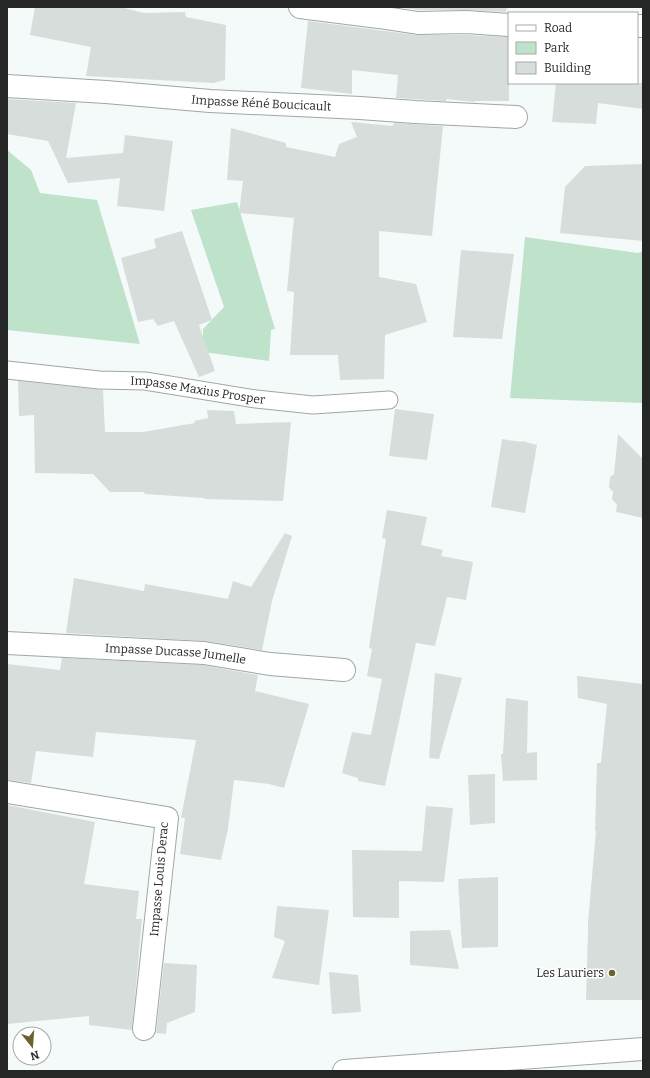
<svg xmlns="http://www.w3.org/2000/svg" width="650" height="1078" viewBox="0 0 650 1078" font-family="Bitter,serif">
	<style>
		.green { fill: #bfe2cb }
		.building { fill: #d7dddb }
		.lines { fill: none; stroke-linecap: round; stroke-linejoin: round }
		.service-casing { stroke: #a0a6a5; stroke-width: 19 }
		.minor-casing { stroke: #a0a6a5; stroke-width: 24 }
		.tertiary-casing { stroke: #a0a6a5; stroke-width: 24 }
		.service { stroke: #fff; stroke-width: 17 }
		.minor { stroke: #fff; stroke-width: 22 }
		.tertiary { stroke: #fff; stroke-width: 22 }
		.poi-dot { fill: #6a6330; stroke: #fff; stroke-width: 1.5 }
		.labels { text-anchor: middle; dominant-baseline: central; stroke-width: 3; stroke-linejoin: round; paint-order: stroke }
		.street-label { font-size: 12px; fill: #252727; stroke: #fff }
		.poi-label { font-size: 12px; fill: #252727; stroke: #fff; text-anchor: end }
	</style>
	<rect width="100%" height="100%" fill="#f4fafa"/>
	<g class="green">
		<path d="M7,150l24,20 9,23 57,7 43,144 -133,-14z"/>
		<path d="M237,202l38,127 -4,1 -2,31 -66,-9v-23l21,-22 -33,-97z"/>
		<path d="M525,237l113,16 5,-2v152l-133,-5z"/>
	</g>
	<g class="building">
		<path d="M35,7h85l24,6 41,-1 1,5 40,8 -1,55 -12,3 -127,-7 5,-29 -61,-12z"/>
		<path d="M396,7h111l-1,5 -40,-2h-47z"/>
		<path d="M308,21l108,14h50l43,2v64h-34v1l-29,-3v2l-50,-3 2,-23 -46,-5v24l-51,-6z"/>
		<path d="M556,83h87v26l-45,-6 -2,21 -44,-2z"/>
		<path d="M7,99l69,4 -10,55 57,-5 2,-18 48,6 -9,70 -47,-5 3,-28 -52,5 -20,-42 -41,-7z"/>
		<path d="M351,122l42,4 1,-3 49,3 -11,110 -53,-5v46l37,7 11,38 -42,13 -1,44 -44,1 -2,-25h-48l4,-63 -7,-1 7,-73 -55,-5 4,-32 -16,-1 4,-52 55,15v4l49,10 4,-13 18,-7z"/>
		<path d="M643,164v77l-83,-8 5,-46 20,-21z"/>
		<path d="M182,231l30,89 -13,5 16,46 -16,6 -25,-56 -16,5 -5,-7 -15,3 -17,-64 35,-10 -2,-9z"/>
		<path d="M461,250l53,4 -12,85 -49,-2z"/>
		<path d="M18,381l85,9 2,42h38l52,-9 -1,-2 14,-3 -1,-8 27,1 2,13 55,-2 -8,79 -79,-2v-1l-59,-4 -1,-2h-34l-17,-18 -58,-1 -1,-58 -15,1z"/>
		<path d="M395,409l39,5 -7,46 -38,-4z"/>
		<path d="M618,434l25,25v59l-27,-6 1,-7 -5,-6 1,-7 -4,-5 1,-10 4,-3z"/>
		<path d="M502,439l19,3 1,-1 15,4 -12,68 -34,-6z"/>
		<path d="M387,510l40,7 -6,28 22,5 -2,6 32,6 -7,38 -19,-3 -12,49 -19,-3 -31,143 -27,-5v-3l-16,-5 10,-41 19,3 11,-56 -15,-3 5,-27 -3,-1 6,-40 11,-69 -4,-1z"/>
		<path d="M285,533l7,3 -20,65 -10,49 -57,-9 -139,-8 8,-55 70,13 1,-7 83,15 5,-18 18,6z"/>
		<path d="M62,658l141,7 55,10 -3,16 54,13 -25,84 -15,-4 -35,-4 -6,49 -7,31 -41,-6 5,-36h-4l15,-78 -100,-8 -3,25 -57,-6 -5,32 -24,-3v-116l53,6z"/>
		<path d="M435,673l27,5 -23,81 -10,-1z"/>
		<path d="M577,676l66,8v316h-57l2,-68v-10l8,-91h-1l2,-68h4l6,-59 -29,-6z"/>
		<path d="M506,698l22,3 -1,52 10,-1v28l-34,1 -2,-27h2z"/>
		<path d="M495,774v49l-25,2 -2,-50z"/>
		<path d="M7,805l88,17 -11,62 55,7 -3,28h6l-10,111 -43,-5v-9l-82,8z"/>
		<path d="M426,806l27,2 -9,74 -45,-1v37l-46,-1 -1,-67 70,1z"/>
		<path d="M498,877v70l-36,1 -4,-69z"/>
		<path d="M277,906l52,4 -10,75 -47,-7 13,-37 -11,-4z"/>
		<path d="M450,930l9,39 -49,-4v-34z"/>
		<path d="M164,963l33,2 -2,47 -28,11 -1,11 -10,-1z"/>
		<path d="M329,972l29,3 3,37 -29,2z"/>
	</g>
	<g class="lines">
		<defs>
			<g id="service">
				<path id="s1" d="M7,370l92,10 46,1 111,18 57,6 76,-5"/>
			</g>
			<g id="minor">
				<path d="M300,7l79,10 39,6 48,-1 43,3"/>
				<path d="M637,26h6"/>
				<path id="s2" d="M7,86l99,6 104,9 150,7 55,4 101,5"/>
				<path id="s3" d="M7,643l197,10 66,11 74,6"/>
				<path d="M7,792l160,26 -23,211"/>
			</g>
			<path id="tertiary" d="M344,1071l299,-22"/>
		</defs>
		<use href="#service" class="service-casing"/>
		<use href="#minor" class="minor-casing"/>
		<use href="#tertiary" class="tertiary-casing"/>
		<use href="#service" class="service"/>
		<use href="#minor" class="minor"/>
		<use href="#tertiary" class="tertiary"/>
	</g>
	<circle class="poi-dot" cx="612" cy="973" r="4"/>
	<g class="labels">
		<g class="street-label">
			<text stroke="none"><textPath href="#s2" startOffset="255">Impasse Réné Boucicault</textPath></text>
			<text stroke="none"><textPath href="#s1" startOffset="192">Impasse Maxius Prosper</textPath></text>
			<text stroke="none"><textPath href="#s3" startOffset="169">Impasse Ducasse Jumelle</textPath></text>
			<text transform="translate(159 879) rotate(-85)">Impasse Louis Derac</text>
		</g>
		<g class="poi-label">
			<text x="604" y="973">Les Lauriers</text>
		</g>
	</g>
	<rect width="650" height="1078" fill="none" stroke="#252727" stroke-width="16"/>
	<rect x="508" y="12" width="130" height="72" fill="#ffffff" stroke="#a8a9a9"/>
	<rect x="516" y="25" width="20" height="6" fill="#ffffff" stroke="#a8a9a9"/>
	<text x="544" y="32" font-size="12" fill="#252727">Road</text>
	<rect x="516" y="42" width="20" height="12" fill="#bfe2cb" stroke="#a8a9a9"/>
	<text x="544" y="52" font-size="12" fill="#252727">Park</text>
	<rect x="516" y="62" width="20" height="12" fill="#d7dddb" stroke="#a8a9a9"/>
	<text x="544" y="72" font-size="12" fill="#252727">Building</text>
	<g transform="translate(32 1046) rotate(163)"><circle r="19" fill="#ffffff" stroke="#a8a9a9"/>
	<path d="M0-3L7 15L0 10L-7 15Z" fill="#6a6330"/>
	<text y="-6" font-size="11" font-weight="bold" text-anchor="middle" fill="#252727">N</text>
	</g>
</svg>
